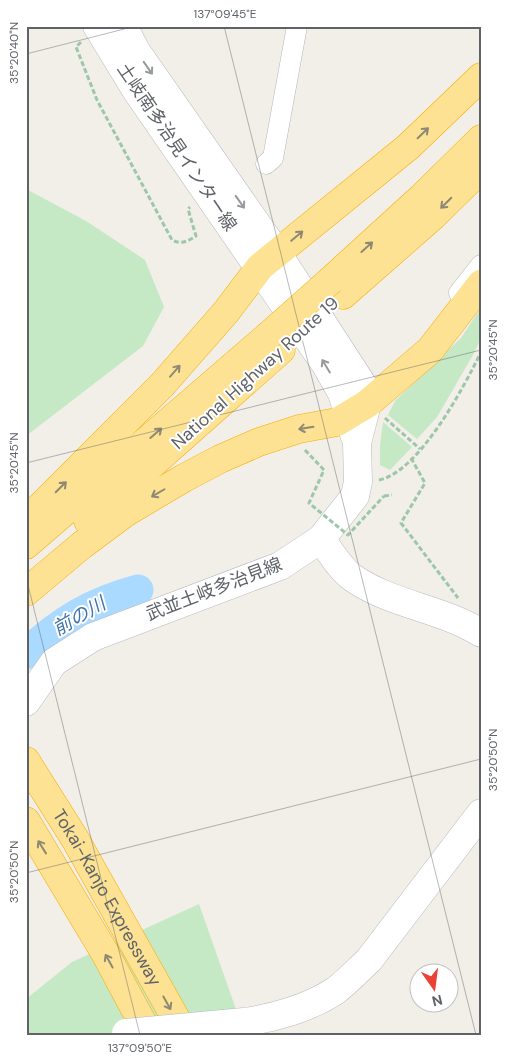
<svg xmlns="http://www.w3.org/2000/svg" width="507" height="1061" viewBox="0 0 507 1061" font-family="'DM Sans','Noto Sans JP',sans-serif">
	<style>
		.green { fill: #c5e8c5 }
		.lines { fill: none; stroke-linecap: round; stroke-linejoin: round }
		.river { stroke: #aadaff; stroke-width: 31 }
		.street-casing { stroke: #b5b8bc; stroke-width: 21 }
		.secondary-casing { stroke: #b6babf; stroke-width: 29 }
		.highway-casing { stroke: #f9ab00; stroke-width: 29 }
		.path { stroke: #9cc7a9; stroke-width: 3; stroke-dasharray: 5 2.5; stroke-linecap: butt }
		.street { stroke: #fff; stroke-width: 20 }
		.secondary { stroke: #fff; stroke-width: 28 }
		.highway { stroke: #fde293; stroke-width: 28 }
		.secondary-bridge-casing { stroke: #b6babf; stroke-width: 29; stroke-linecap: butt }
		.highway-bridge-casing { stroke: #f9ab00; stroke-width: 29; stroke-linecap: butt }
		.path-bridge { stroke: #9cc7a9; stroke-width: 3; stroke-dasharray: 5 2.5; stroke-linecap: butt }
		.secondary-bridge { stroke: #fff; stroke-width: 28 }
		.highway-bridge { stroke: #fde293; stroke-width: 28 }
		.oneway { stroke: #979a9d }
		.oneway2 { stroke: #8e8975 }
		.ticks { fill: none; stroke: #5f6368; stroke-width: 1; stroke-opacity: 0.45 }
		.labels { text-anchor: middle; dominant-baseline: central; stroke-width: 4; stroke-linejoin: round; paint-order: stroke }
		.street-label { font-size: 18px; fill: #5f6368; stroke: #fff }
		.water-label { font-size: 19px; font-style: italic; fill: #4174aa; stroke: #fff }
		.neatline { fill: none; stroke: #5f6368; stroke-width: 2 }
		.ticks-label { font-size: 12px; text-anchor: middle; fill: #5f6368 }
	</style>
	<rect width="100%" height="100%" fill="#f1efe8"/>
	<g class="green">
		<path d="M26,189l60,32 59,39 19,47 -21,39 -117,90z"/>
		<path d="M481,308v30l-8,17 -36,62 -20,22 -29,-24 7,-14 66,-63z"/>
		<path d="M383,422l29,25 -22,23 -10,-5v-19z"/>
		<path d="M199,904l46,131h-219v-36l46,-37z"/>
	</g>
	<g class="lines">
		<path class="river" d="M26,654c34,-33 67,-52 112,-64"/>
		<defs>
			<g id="street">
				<path d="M266,164l7,-6 24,-132"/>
				<path d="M459,293l22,-28"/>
			</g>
			<g id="secondary">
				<path d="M97,26l39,64 190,275 16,28 13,44"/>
				<path d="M321,539c9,12 19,30 32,39 39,27 88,30 128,55"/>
				<path d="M26,702l28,-40 39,-25 187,-71 41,-27 34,-43 3,-14 -1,-39 10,-39 -3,-17 -87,-134 -141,-202 -13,-25"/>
				<path d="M244,1022c30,-4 65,-14 91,-31 12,-9 23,-21 34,-31l112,-147"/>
			</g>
			<g id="highway">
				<path d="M331,280l91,-83 59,-58"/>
				<path d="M343,295l90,-79 48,-47"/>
				<path d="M26,521l136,-136 64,-73 34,-45 148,-120 73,-70"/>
				<path d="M88,521l193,-171"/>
				<path d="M26,545l242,-209"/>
				<path d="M26,592l56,-47 43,-32 59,-35 36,-19 39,-17 40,-13 38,-7 30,-18 63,-54 51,-66"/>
				<path id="s1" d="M26,761l49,78 110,196"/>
				<path d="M26,821l79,132 44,82"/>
			</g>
		</defs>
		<use href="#street" class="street-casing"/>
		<use href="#secondary" class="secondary-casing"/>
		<use href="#highway" class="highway-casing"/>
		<g class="path">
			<path d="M81,42l-5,5 21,53 75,140c9,5 16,1 24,-4l-8,-27 2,-2"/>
			<path d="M385,418l35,31"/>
			<path d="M411,458l14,25 -24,40 57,75"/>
			<path d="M379,480c40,-8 85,-93 102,-128"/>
			<path d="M384,496l8,-1"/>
		</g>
		<use href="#street" class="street"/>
		<use href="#secondary" class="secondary"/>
		<use href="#highway" class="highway"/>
		<defs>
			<path id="secondary-bridge" d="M126,1033l118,-11"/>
			<path id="highway-bridge" d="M268,336l63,-56"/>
		</defs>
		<use href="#secondary-bridge" class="secondary-bridge-casing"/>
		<use href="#highway-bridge" class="highway-bridge-casing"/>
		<path class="path-bridge" d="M305,450l19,20 -15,33 39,32 36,-39"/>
		<use href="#secondary-bridge" class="secondary-bridge"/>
		<use href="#highway-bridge" class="highway-bridge"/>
	</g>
	<defs><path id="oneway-shaft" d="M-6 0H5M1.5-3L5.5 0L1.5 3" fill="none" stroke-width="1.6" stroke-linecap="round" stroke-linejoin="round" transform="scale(1.25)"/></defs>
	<g class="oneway">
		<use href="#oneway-shaft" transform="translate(148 68) rotate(55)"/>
		<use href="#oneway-shaft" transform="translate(240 202) rotate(55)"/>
		<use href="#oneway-shaft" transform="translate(326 366) rotate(-121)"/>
	</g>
	<g class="oneway2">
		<use href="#oneway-shaft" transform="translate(423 133) rotate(-44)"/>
		<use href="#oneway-shaft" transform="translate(446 203) rotate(135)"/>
		<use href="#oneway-shaft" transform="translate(297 236) rotate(-40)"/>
		<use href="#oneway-shaft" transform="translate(367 247) rotate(-42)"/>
		<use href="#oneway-shaft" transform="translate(175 371) rotate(-49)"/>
		<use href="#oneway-shaft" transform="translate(306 428) rotate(171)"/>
		<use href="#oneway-shaft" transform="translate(156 433) rotate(-41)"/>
		<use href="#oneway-shaft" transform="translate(61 487) rotate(-45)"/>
		<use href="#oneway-shaft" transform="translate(158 493) rotate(150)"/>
		<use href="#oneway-shaft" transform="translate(42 847) rotate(-122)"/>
		<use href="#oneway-shaft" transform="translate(109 961) rotate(-119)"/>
		<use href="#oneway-shaft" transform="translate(167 1003) rotate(61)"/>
	</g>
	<path class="ticks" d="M224,26l252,1009M26,54l110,-28M26,463l455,-113M26,577l114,458M26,873l455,-114"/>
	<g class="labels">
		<g class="street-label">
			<text transform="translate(177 147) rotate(56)">土岐南多治見インター線</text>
			<text transform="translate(255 373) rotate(-42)">National Highway Route 19</text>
			<text transform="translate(214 589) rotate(-21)">武並土岐多治見線</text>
			<text stroke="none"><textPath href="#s1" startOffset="159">Tokai-Kanjo Expressway</textPath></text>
		</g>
		<g class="water-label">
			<text transform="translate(79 616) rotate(-30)">前の川</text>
		</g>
	</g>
	<rect width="507" height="1061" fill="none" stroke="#ffffff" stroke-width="55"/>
	<g transform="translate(434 988) rotate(166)"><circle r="24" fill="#ffffff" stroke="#bfc1c3"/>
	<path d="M0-4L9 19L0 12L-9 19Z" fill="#ea4335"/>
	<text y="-8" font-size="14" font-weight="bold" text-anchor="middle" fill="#5f6368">N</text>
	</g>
	<rect x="28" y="28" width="452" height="1006" class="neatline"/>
	<g class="ticks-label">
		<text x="225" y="18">137°09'45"E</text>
		<text transform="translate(14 53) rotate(-90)" y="4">35°20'40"N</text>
		<text transform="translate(493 350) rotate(-90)" y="4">35°20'45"N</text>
		<text transform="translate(14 463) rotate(-90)" y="4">35°20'45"N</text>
		<text transform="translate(493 760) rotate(-90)" y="4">35°20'50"N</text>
		<text transform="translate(14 872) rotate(-90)" y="4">35°20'50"N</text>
		<text x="140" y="1052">137°09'50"E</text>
	</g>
</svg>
